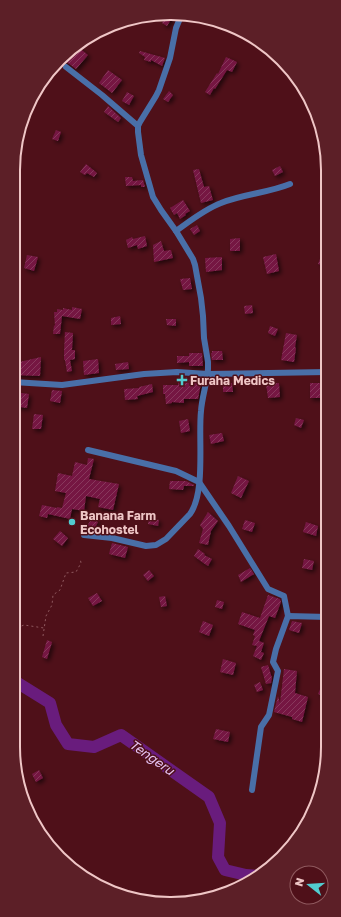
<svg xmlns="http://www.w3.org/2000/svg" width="341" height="917" viewBox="0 0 341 917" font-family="'Golos Text',sans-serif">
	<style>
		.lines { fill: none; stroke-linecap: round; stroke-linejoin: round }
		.river { stroke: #691c7d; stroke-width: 12 }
		.building { fill: url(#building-hatch); filter: url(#shadow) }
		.path { stroke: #8f595f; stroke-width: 1; stroke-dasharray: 2 3; stroke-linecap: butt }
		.street { stroke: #496fa8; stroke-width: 6 }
		.poi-dot { fill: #52ccd0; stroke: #4f1019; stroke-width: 1.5 }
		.labels { text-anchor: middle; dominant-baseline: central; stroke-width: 3; stroke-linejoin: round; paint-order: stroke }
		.poi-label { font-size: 12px; font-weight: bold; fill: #efc6c6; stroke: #4f1019; text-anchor: start }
		.water-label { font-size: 13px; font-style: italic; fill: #e6c2f2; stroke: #4f1019 }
		.rim { fill: none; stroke: #efc6c6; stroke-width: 2 }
	</style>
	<defs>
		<pattern id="building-hatch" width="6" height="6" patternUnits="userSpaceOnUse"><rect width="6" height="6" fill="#741942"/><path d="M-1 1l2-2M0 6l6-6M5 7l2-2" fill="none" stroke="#88395c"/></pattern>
		<filter id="shadow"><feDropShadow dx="2.5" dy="2.5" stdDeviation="2" flood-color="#0009"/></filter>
	</defs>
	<rect width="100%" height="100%" fill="#4f1019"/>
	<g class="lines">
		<path class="river" d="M13,680l37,23 6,22 12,19 26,3 27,-12 88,62 11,26 -2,34 7,13 21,5 13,1"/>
	</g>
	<g class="building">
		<path d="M166,15l7,1 -6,10 -5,-3z"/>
		<path d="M78,47l10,8 -12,14 -12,-9 5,-6z"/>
		<path d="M140,51l25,7 -3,8 -11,-6v2l-7,-2 1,-3 -6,-4z"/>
		<path d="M226,57l11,5 -5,10 -5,-2 -12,19 -1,-1 -4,7 -5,-3 12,-19 1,1z"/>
		<path d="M108,70l14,10 -10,13 -13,-10z"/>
		<path d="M169,91l4,4 -5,7 -5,-3z"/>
		<path d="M127,92l7,4 -5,9 -7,-4z"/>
		<path d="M108,106l13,12 -3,4 -14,-10z"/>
		<path d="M56,130l5,2 -3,9 -6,-2z"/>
		<path d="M86,164l11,9 -3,4 -7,-4 -2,2 -5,-3z"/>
		<path d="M280,166l3,6 -8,4 -3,-6z"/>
		<path d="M199,169l5,18 5,-1 4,14 -12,3 -8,-33z"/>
		<path d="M125,177h7l1,4 10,-1 2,7h-4v-2l-15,1z"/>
		<path d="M183,200l7,11 -5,3 1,1 -6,4 -3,-6 -3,2 -4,-7z"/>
		<path d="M197,225l3,6 -6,4 -4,-6z"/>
		<path d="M145,236l2,10 -9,3 -1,-4 -9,3 -2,-8 6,-3 1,2z"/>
		<path d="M240,238v13h-10v-12z"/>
		<path d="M161,241l3,10 7,-1 2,8 -19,4 -1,-17z"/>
		<path d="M276,254l3,17 -12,3 -4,-17z"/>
		<path d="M27,255l11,2 -4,14 -10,-3z"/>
		<path d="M321,256l6,3v8l-9,-3z"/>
		<path d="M222,257v13l-16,2 -1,-14z"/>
		<path d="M190,278l2,11 -9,1 -3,-11z"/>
		<path d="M252,305l1,8 -8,1 -1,-8z"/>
		<path d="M72,307l10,2 -2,10 -18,-3 -2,18h-7l1,-9 1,1 -1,-14h3v-3l6,1v-2l9,2z"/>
		<path d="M120,316l1,8 -10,1v-7z"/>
		<path d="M166,319h10v7l-9,-1z"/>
		<path d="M270,326l8,3 -3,7 -7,-3z"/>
		<path d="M65,332l8,1 -1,17h3v9l-5,1 2,11 -5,1 -2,-12h-1v-8z"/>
		<path d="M286,333l11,2 -2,12 1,1 -2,14 -13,-2z"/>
		<path d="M212,351h10l1,9h-11l-1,-7h1z"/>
		<path d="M189,353h13l1,13h-14v-4l-12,1v-7h12z"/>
		<path d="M41,357l-1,19 -26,-1 1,-12z"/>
		<path d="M98,359l1,14 -15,2 -1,-14z"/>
		<path d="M128,362l1,7 -13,1 -1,-6z"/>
		<path d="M178,377h9v2l15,-1 -4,21h-14v4l-12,-1v1l-6,1 -1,-10h-2v-9h15z"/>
		<path d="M223,382l9,1 1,9h-10z"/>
		<path d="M279,383l1,14 -12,1 -2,-14z"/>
		<rect x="310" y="383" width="14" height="15"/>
		<path d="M152,384l1,8 -16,4 1,3 -13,1 -1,-11 15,-1v-1z"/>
		<path d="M52,390l10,1 -2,12 -10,-2z"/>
		<path d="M14,392l15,2 -2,14 -14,-2z"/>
		<path d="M34,414l9,1 -2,14h-9z"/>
		<path d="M296,418l8,2 -3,8 -7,-3z"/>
		<path d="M188,419l2,12 -9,2 -2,-12z"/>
		<path d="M222,433l2,8 -13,3 -2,-9z"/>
		<path d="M88,458l6,1 -5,20 30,5 -6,26 -15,-3 2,-8 -14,-3 -2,15 -12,-2 -2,10 -22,-5 -1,4 -8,-2 3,-11 15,3v-1l5,1 4,-15 -11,-2 3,-18 14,3 3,-14 12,3z"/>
		<path d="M238,476l11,5 -8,17 -10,-5z"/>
		<path d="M170,481h16l8,4v1h-10l-1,4 -14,-1z"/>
		<path d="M208,512l10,9 -7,10 -3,14 -9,-2 4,-14 -3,-4z"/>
		<path d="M92,518l6,4 -4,8 -7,-4z"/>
		<path d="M149,518l10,2 -1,6 -10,-2z"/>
		<path d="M245,520l10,3 -3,9 -10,-3z"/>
		<path d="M306,522l12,4 -2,10 -13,-4z"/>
		<path d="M60,531l8,7 -6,8 -9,-7z"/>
		<path d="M112,543l16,4 -3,11 -16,-4z"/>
		<path d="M198,549l7,5 -1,1 8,4 -4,7 -6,-4 -8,-6z"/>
		<path d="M304,559l10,2 -2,9 -10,-2z"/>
		<path d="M250,568l4,6 -13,8 -3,-7z"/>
		<path d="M149,570l5,6 -6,5 -5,-6z"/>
		<path d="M97,593l5,8 -9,5 -5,-8z"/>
		<path d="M268,595l12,4 1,3 -6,16 -6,-2 -10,25 5,2 -3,9 3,1 -3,7 -8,-4 4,-10 -5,-1 3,-9 -2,-1 2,-5 -17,-6 4,-12 18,6z"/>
		<path d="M165,596l2,10 -6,1 -2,-10z"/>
		<path d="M217,600l7,2 -2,7 -7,-2z"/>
		<path d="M203,621l10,4 -4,11 -10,-4z"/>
		<path d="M292,621l10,2 -3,10 -10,-3z"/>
		<path d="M47,640l5,2 -5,17 -5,-2z"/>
		<path d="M223,659l13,4 -3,12 -13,-3z"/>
		<path d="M268,665l4,13 -1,5 -5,1 -5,-17z"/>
		<path d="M284,669l13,2 -2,22 13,4 -6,25 -10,-3v-2l-18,-5 4,-16 2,7z"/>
		<path d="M260,682l3,8 -6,2 -3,-7z"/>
		<path d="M323,682l5,2v14l-10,-4z"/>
		<path d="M216,729l14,3 -2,10 -15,-3z"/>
		<path d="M39,770l4,8 -7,4 -4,-8z"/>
	</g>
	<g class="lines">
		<g class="path">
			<path d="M43,636l3,-20 6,-11 1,-10 7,-5 6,-17 10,-1 5,-9 -1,-5"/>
			<path d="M13,637h1l5,-10 5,-2 20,3"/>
		</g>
		<g class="street">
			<path d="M66,67l36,28 36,31"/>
			<path d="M176,231c14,-10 29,-22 45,-28 22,-9 47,-10 69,-19"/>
			<path d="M13,382l49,3 82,-11 33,-2 31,2 119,-2"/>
			<path d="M88,450l88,21 23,11 30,44 39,63 16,7 4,20"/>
			<path d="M84,535l28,3 34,8 10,-1 10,-6 24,-25c16,-22 8,-76 11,-103 1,-14 6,-28 7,-42v-7l-4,-24 -1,-22 -2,-18 -6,-33 -2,-6 -17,-28 -15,-21 -8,-13 -12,-42 -3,-23v-6l2,-4 16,-26 3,-6 11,-32 6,-30 5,-12"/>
			<path d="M252,790l9,-63 8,-12 9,-44 -5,-9 3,-13 12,-33 40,1"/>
		</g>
	</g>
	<g class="poi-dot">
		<path d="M180 374h4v4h4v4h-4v4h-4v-4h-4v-4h4z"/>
		<circle cx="72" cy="522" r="4"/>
	</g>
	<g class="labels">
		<g class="poi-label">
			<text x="190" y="380">Furaha Medics</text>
			<text x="80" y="515">Banana Farm<tspan x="80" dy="14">Ecohostel</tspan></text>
		</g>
		<g class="water-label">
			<text transform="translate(152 757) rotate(35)">Tengeru</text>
		</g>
	</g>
	<path d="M0 0H341V917H0ZM170 20H171A150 150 0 0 1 321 170V747A150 150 0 0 1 171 897H170A150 150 0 0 1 20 747V170A150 150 0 0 1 170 20Z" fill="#5c1f27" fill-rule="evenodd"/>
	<path class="rim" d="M170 20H171A150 150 0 0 1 321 170V747A150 150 0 0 1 171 897H170A150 150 0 0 1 20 747V170A150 150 0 0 1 170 20Z"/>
	<g transform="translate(309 885) rotate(287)"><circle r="19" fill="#4f1019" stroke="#8f595e"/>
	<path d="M0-3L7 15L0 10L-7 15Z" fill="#52ccd0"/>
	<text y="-6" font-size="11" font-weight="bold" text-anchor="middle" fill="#efc6c6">N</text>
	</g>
</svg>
